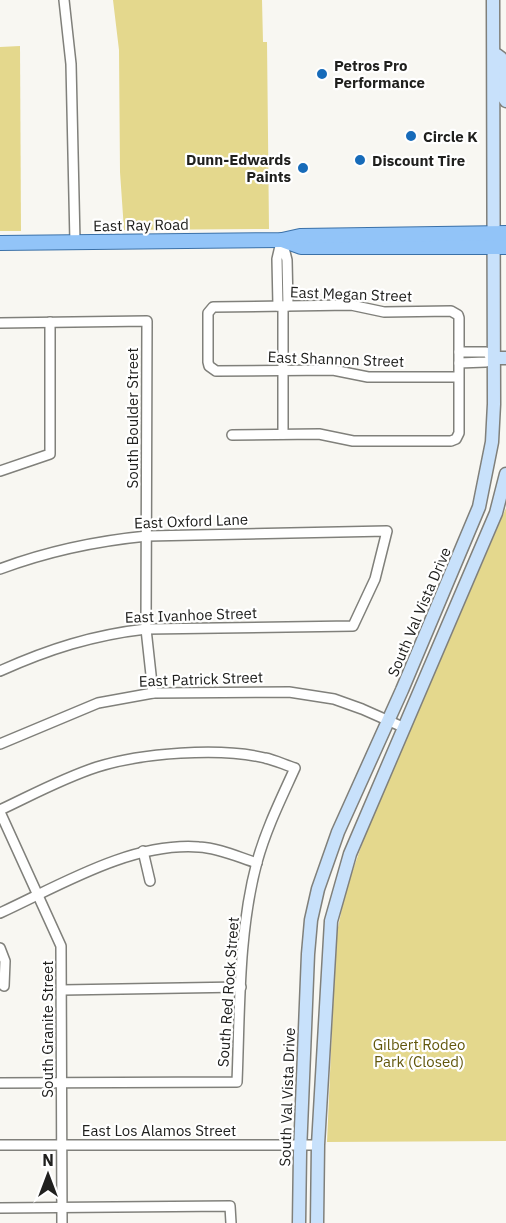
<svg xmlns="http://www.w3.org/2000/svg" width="506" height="1223" viewBox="0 0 506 1223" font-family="'IBM Plex Sans',sans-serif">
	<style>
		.green { fill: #e4d88d }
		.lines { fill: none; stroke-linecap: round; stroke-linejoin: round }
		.minor-casing { stroke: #80807b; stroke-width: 12 }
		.secondary-casing { stroke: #80807b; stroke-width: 15 }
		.primary-casing { stroke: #3b71a8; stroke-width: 16 }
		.minor { stroke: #fff; stroke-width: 9 }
		.secondary { stroke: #c8e1fb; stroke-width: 12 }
		.primary { stroke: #92c4f8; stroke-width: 14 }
		.poi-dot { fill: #176bb9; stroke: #fff; stroke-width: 2 }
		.labels { text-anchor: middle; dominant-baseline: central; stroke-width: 4.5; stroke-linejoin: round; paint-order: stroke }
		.poi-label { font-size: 15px; font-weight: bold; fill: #20201e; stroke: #fff; text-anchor: start }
		.street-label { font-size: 15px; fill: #20201e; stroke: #fff }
		.park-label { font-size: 15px; fill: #62570c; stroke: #fff }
	</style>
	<rect width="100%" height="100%" fill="#f8f7f2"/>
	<g class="green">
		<path d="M113,0h149l1,42h4l2,187 -145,1 -4,-58 -1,-122z"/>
		<path d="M20,46l1,185h-21v-184z"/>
		<path d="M506,508v633l-179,1 9,-205 10,-48 19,-53z"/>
	</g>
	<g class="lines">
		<defs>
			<g id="minor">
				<path d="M64,0l7,64 4,178"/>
				<path d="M282,240l5,20 1,46"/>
				<path d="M278,306l-1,-47 4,-17"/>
				<path d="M0,323l147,-2 -1,308 7,64"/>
				<path d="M459,352h27l8,6 -8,4 -27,1"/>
				<path d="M283,434v-128"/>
				<path d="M232,435l87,-1 34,7h98l5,-2 3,-6v-115l-1,-3 -7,-4 -67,1 -33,-7 -138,2 -5,6v49l1,4 7,5 117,-1 35,7h91"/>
				<path d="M0,471l50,-17v-132"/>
				<path d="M0,569c48,-18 96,-28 147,-33l240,-5 -12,48 -22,47 -207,3c-53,6 -97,20 -146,42"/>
				<path d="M0,744l98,-41 55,-10 136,-1 45,7 28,10 43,19"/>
				<path d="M0,810c32,-15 63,-32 97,-43 44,-14 123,-20 168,-9 10,2 20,7 30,10 -14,31 -29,61 -38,94 -19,71 -17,147 -20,220l-237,1"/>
				<path d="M0,812l61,134 1,277"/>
				<path d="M143,851l7,30"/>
				<path d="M0,913c61,-28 131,-71 199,-66 20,1 39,10 58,16"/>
				<path d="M0,948l5,13 -1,25"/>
				<path d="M62,990l179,-3"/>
				<path d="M0,1145h318"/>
				<path d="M0,1208l230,-2 1,17"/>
			</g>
			<g id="secondary">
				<path d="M497,55l4,3 1,9 2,31 2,3"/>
				<path d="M494,358h12"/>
				<path d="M299,1223l1,-70 8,-199 3,-34 7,-31 20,-57 64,-142 77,-183 13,-65 2,-38 -1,-404"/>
				<path d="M317,1223l1,-78 13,-224 19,-67 146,-341 10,-39"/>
			</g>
			<g id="primary">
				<path d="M282,240l19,7h205"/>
				<path d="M0,243l282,-3 18,-4 206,-3"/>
			</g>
		</defs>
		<use href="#minor" class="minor-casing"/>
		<use href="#secondary" class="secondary-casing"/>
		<use href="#primary" class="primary-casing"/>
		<use href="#minor" class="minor"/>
		<use href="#secondary" class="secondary"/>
		<use href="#primary" class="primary"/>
	</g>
	<g class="poi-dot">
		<circle cx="322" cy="74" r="6"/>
		<circle cx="411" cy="136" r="6"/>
		<circle cx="360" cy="160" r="6"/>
		<circle cx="303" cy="168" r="6"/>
	</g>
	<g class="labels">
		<g class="poi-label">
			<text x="334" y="65">Petros Pro<tspan x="334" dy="17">Performance</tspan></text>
			<text x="423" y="136">Circle K</text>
			<text x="291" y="159" text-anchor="end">Dunn-Edwards<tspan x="291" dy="17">Paints</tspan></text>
			<text x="372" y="160">Discount Tire</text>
		</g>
		<g class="street-label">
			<text transform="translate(141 225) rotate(-1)">East Ray Road</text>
			<text transform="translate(351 294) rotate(2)">East Megan Street</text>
			<text transform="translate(336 359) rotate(2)">East Shannon Street</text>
			<text transform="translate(132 418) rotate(-90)">South Boulder Street</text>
			<text transform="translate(191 521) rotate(-2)">East Oxford Lane</text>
			<text transform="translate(419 612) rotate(-67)">South Val Vista Drive</text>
			<text transform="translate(191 615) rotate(-2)">East Ivanhoe Street</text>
			<text transform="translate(201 679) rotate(-2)">East Patrick Street</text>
			<text transform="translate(228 992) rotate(-86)">South Red Rock Street</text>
			<text transform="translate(47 1029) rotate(-90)">South Granite Street</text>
			<text transform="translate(287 1097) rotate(-88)">South Val Vista Drive</text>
			<text x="159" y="1130">East Los Alamos Street</text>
		</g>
		<g class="park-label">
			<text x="419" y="1044">Gilbert Rodeo<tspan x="419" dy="17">Park (Closed)</tspan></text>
		</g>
	</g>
	<g transform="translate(48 1175)" stroke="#ffffff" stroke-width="4.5" paint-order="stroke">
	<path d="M0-4.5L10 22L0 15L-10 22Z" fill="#20201e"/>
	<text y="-9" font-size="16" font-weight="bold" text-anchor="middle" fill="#20201e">N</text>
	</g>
</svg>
